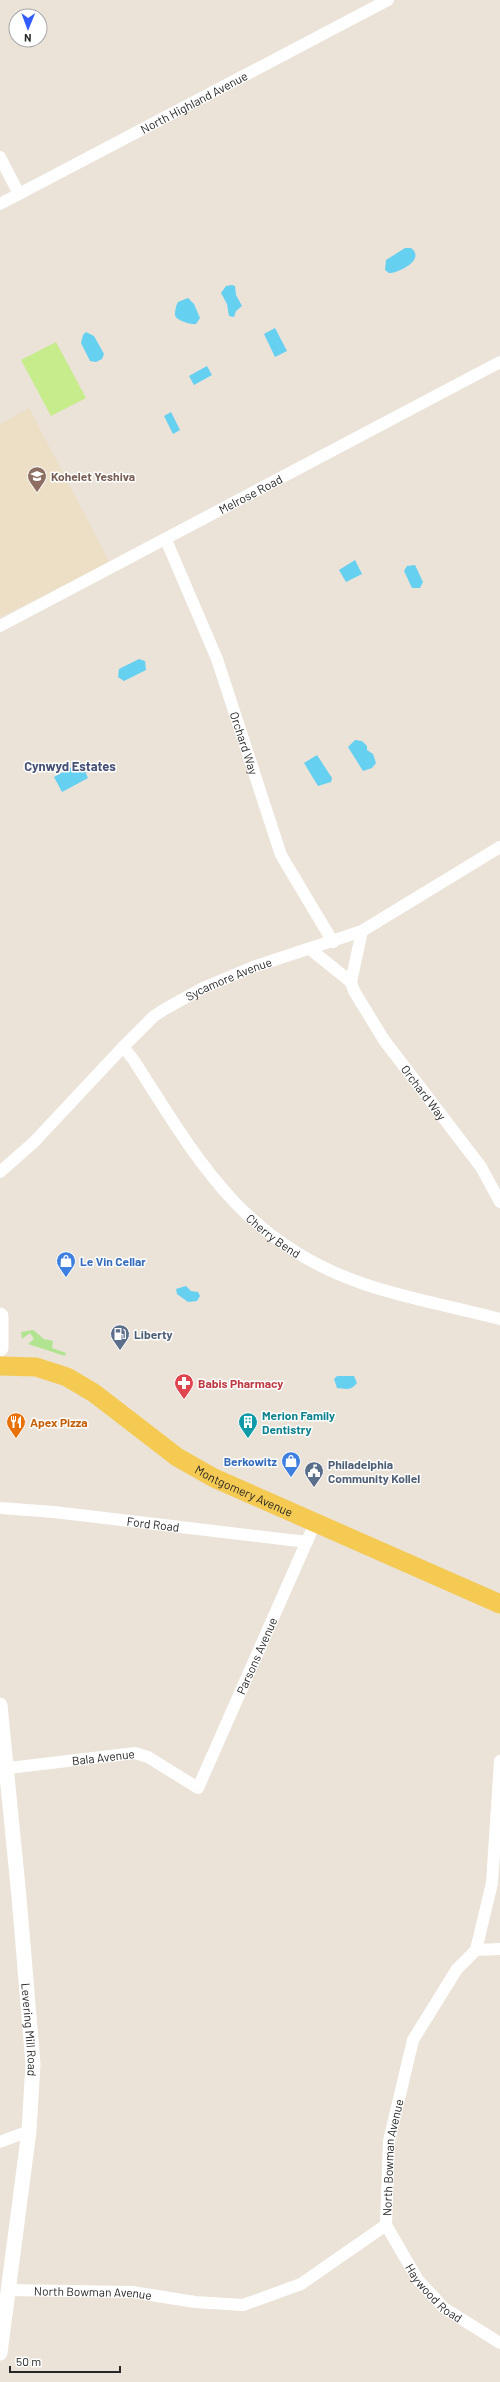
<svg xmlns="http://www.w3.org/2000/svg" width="500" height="2382" viewBox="0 0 500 2382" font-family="Barlow,sans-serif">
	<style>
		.education { fill: #eddfc6 }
		.green { fill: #b0e491 }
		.pitch { fill: #c6ec8c }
		.water { fill: #66d0f1 }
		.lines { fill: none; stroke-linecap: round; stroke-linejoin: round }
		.minor { stroke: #fff; stroke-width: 12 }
		.tertiary { stroke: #fff; stroke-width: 15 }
		.secondary { stroke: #fff; stroke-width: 17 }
		.primary { stroke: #f4ca53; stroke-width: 19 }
		.labels { text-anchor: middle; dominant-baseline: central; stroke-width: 3; stroke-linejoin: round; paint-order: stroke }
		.street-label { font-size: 12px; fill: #272727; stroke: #fff }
		.education-label { font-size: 12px; font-weight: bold; fill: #785e54; stroke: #fff; text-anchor: start }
		.shop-label { font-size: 12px; font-weight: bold; fill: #366cbe; stroke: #fff; text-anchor: start }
		.service-label { font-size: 12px; font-weight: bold; fill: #4e5e75; stroke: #fff; text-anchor: start }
		.health-label { font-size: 12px; font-weight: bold; fill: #be3a42; stroke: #fff; text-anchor: start }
		.culture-label { font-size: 12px; font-weight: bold; fill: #0d838f; stroke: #fff; text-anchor: start }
		.food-label { font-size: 12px; font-weight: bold; fill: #c56008; stroke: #fff; text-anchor: start }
		.neighbourhood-label { font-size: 13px; font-weight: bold; fill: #475178; stroke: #fff }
	</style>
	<rect width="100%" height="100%" fill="#ebe2d8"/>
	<path class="education" d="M29,408l81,155 -110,54v-193z"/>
	<path class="green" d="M33,1330l11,9 9,2 -1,7 14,5 -1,3 -37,-12 6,-5 -4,-6 -8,6 -1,-7z"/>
	<path class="pitch" d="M56,342l30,56 -35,18 -30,-56z"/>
	<g class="water">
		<path d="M405,248h6c15,11 -12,25 -22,25l-4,-3 1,-10z"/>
		<path d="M232,285l3,1 1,9 6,11 -6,5 -2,6 -5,-1 -2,-12 -6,-11 5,-7z"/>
		<path d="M188,298l6,6 6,14 -4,6c-5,1 -22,-4 -21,-10 0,-3 1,-9 3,-12z"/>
		<path d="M275,328l12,23 -12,6 -11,-23z"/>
		<path d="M86,332l8,4 10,18 -2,5 -6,3 -6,-1 -9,-18 2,-8z"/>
		<path d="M207,366l5,9 -18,10 -5,-9z"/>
		<path d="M171,412l9,18 -7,4 -9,-18z"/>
		<path d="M355,560l7,14 -16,8 -7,-12z"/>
		<path d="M415,565l8,17 -3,6h-8l-8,-17 3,-5z"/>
		<path d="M139,659l6,2 1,9 -22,11 -6,-4 1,-8z"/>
		<path d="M355,740l7,1 5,5v4l6,4 3,9 -4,5 -9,3 -15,-24z"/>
		<path d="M317,755l15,23 -1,4 -13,4 -14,-23z"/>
		<path d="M81,762l7,16 -26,14 -8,-15z"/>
		<path d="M186,1286l5,5 7,1 2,4 -3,5 -9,1 -11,-8 -1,-5z"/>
		<path d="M337,1376h17l3,7c-7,9 -12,5 -20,5l-3,-9z"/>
	</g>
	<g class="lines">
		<g class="minor">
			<path d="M0,157l19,37"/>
			<path id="s1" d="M0,204l388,-204"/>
			<path id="s2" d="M166,540l51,119 64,196 52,87"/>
			<path id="s3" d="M0,626l500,-264"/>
			<path id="s4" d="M362,931l-11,51 3,9 30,49 97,127 19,35"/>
			<path d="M310,949l41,33"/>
			<path id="s5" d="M123,1047l10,12c65,102 110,184 231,225 44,15 91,23 136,35"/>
			<path id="s6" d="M0,1172l34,-30 89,-95 31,-31 11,-7 38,-21 50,-21 109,-36 138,-84"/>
			<path id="s7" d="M0,1508l54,4 253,30"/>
			<path id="s8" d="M0,1769l135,-16 13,4 50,31 117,-265"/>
			<path d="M476,1950l24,-1"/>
			<path d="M0,2142l29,-11"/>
			<path id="s9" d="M386,2225l32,55 26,28 56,35"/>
			<path id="s10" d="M8,2290l124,2 63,10 48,3 58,-21 85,-59 3,-84 24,-101 44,-71 19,-19 16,-67 8,-122"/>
		</g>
		<path class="tertiary" id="s11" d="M0,1705l19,192 14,167 -4,67 -29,222"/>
		<path class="secondary" d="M0,1316v32"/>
		<path class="primary" id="s12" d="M0,1366l36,1 31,10 27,16 83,64 37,21 286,126"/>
	</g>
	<defs>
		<symbol id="school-pin" viewBox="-11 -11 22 30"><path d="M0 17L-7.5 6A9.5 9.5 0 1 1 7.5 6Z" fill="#8d6e63" stroke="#fff"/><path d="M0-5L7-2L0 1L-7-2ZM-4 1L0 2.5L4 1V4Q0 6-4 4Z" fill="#fff"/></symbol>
		<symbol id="shop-pin" viewBox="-11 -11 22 30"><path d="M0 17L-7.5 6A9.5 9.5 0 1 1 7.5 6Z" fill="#3f7fe0" stroke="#fff"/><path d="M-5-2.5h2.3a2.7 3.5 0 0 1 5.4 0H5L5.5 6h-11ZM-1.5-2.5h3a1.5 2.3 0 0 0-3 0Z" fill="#fff"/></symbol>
		<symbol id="fuel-pin" viewBox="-11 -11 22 30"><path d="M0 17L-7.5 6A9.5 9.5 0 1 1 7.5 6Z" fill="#5c6f8a" stroke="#fff"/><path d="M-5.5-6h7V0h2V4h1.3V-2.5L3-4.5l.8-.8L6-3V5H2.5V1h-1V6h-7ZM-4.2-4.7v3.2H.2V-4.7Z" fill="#fff"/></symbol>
		<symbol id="pharmacy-pin" viewBox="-11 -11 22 30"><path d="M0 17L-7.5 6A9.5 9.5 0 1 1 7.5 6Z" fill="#e0444e" stroke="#fff"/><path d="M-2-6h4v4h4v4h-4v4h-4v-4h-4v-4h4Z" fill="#fff"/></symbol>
		<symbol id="restaurant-pin" viewBox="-11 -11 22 30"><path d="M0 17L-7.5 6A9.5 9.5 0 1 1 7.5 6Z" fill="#e8710a" stroke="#fff"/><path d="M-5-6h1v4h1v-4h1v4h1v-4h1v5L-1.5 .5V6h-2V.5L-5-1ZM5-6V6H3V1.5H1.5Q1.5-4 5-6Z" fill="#fff"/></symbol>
		<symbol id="building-pin" viewBox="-11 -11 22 30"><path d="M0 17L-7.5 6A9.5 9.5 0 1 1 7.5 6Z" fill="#0f9aa8" stroke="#fff"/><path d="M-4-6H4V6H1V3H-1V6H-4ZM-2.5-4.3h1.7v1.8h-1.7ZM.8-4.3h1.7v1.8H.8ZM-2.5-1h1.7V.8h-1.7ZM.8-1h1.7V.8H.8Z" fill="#fff"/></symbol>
		<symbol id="civic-pin" viewBox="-11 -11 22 30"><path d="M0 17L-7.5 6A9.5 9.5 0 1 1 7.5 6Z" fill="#5c6f8a" stroke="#fff"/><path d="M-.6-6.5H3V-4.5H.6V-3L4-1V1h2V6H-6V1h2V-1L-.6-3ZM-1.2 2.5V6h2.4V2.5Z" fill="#fff"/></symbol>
	</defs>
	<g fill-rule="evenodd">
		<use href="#school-pin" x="26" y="465" width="22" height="30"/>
		<use href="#shop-pin" x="55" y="1250" width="22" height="30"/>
		<use href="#fuel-pin" x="109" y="1323" width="22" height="30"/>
		<use href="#pharmacy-pin" x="173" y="1372" width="22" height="30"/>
		<use href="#restaurant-pin" x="5" y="1411" width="22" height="30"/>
		<use href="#building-pin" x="237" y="1411" width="22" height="30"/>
		<use href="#shop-pin" x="280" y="1450" width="22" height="30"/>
		<use href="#civic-pin" x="303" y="1460" width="22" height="30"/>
	</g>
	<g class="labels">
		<g class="street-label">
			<text stroke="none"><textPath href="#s1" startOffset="219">North Highland Avenue</textPath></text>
			<text stroke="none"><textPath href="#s3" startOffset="283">Melrose Road</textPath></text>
			<text stroke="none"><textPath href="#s2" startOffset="218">Orchard Way</textPath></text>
			<text stroke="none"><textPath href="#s6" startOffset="303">Sycamore Avenue</textPath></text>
			<text stroke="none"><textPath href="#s4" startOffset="185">Orchard Way</textPath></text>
			<text stroke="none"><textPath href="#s5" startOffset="243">Cherry Bend</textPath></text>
			<text stroke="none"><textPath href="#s12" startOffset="280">Montgomery Avenue</textPath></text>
			<text stroke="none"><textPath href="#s7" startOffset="154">Ford Road</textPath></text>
			<text stroke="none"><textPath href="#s8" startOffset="353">Parsons Avenue</textPath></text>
			<text stroke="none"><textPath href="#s8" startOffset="104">Bala Avenue</textPath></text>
			<text stroke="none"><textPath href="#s11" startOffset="326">Levering Mill Road</textPath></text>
			<text stroke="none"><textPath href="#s10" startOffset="469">North Bowman Avenue</textPath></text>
			<text stroke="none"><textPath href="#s9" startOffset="84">Haywood Road</textPath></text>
			<text stroke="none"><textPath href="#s10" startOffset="85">North Bowman Avenue</textPath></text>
		</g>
		<g class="education-label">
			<text x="51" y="476">Kohelet Yeshiva</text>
		</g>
		<g class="shop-label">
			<text x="80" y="1261">Le Vin Cellar</text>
			<text x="277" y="1461" text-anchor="end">Berkowitz</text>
		</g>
		<g class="service-label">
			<text x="134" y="1334">Liberty</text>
			<text x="328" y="1464">Philadelphia<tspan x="328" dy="14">Community Kollel</tspan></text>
		</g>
		<g class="health-label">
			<text x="198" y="1383">Babis Pharmacy</text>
		</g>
		<g class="culture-label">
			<text x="262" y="1415">Merion Family<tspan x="262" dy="14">Dentistry</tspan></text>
		</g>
		<g class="food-label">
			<text x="30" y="1422">Apex Pizza</text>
		</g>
		<g class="neighbourhood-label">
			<text x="70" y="766">Cynwyd Estates</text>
		</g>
	</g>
	<g transform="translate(28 28) rotate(181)"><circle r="19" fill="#ffffff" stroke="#a9a9a9"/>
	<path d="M0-3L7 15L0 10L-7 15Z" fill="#305cff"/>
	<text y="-6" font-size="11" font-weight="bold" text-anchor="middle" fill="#272727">N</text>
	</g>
	<path d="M10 2366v6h110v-6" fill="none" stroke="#272727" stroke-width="2"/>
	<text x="16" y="2366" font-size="12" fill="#272727" stroke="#ffffff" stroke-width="3" paint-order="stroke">50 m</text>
</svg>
